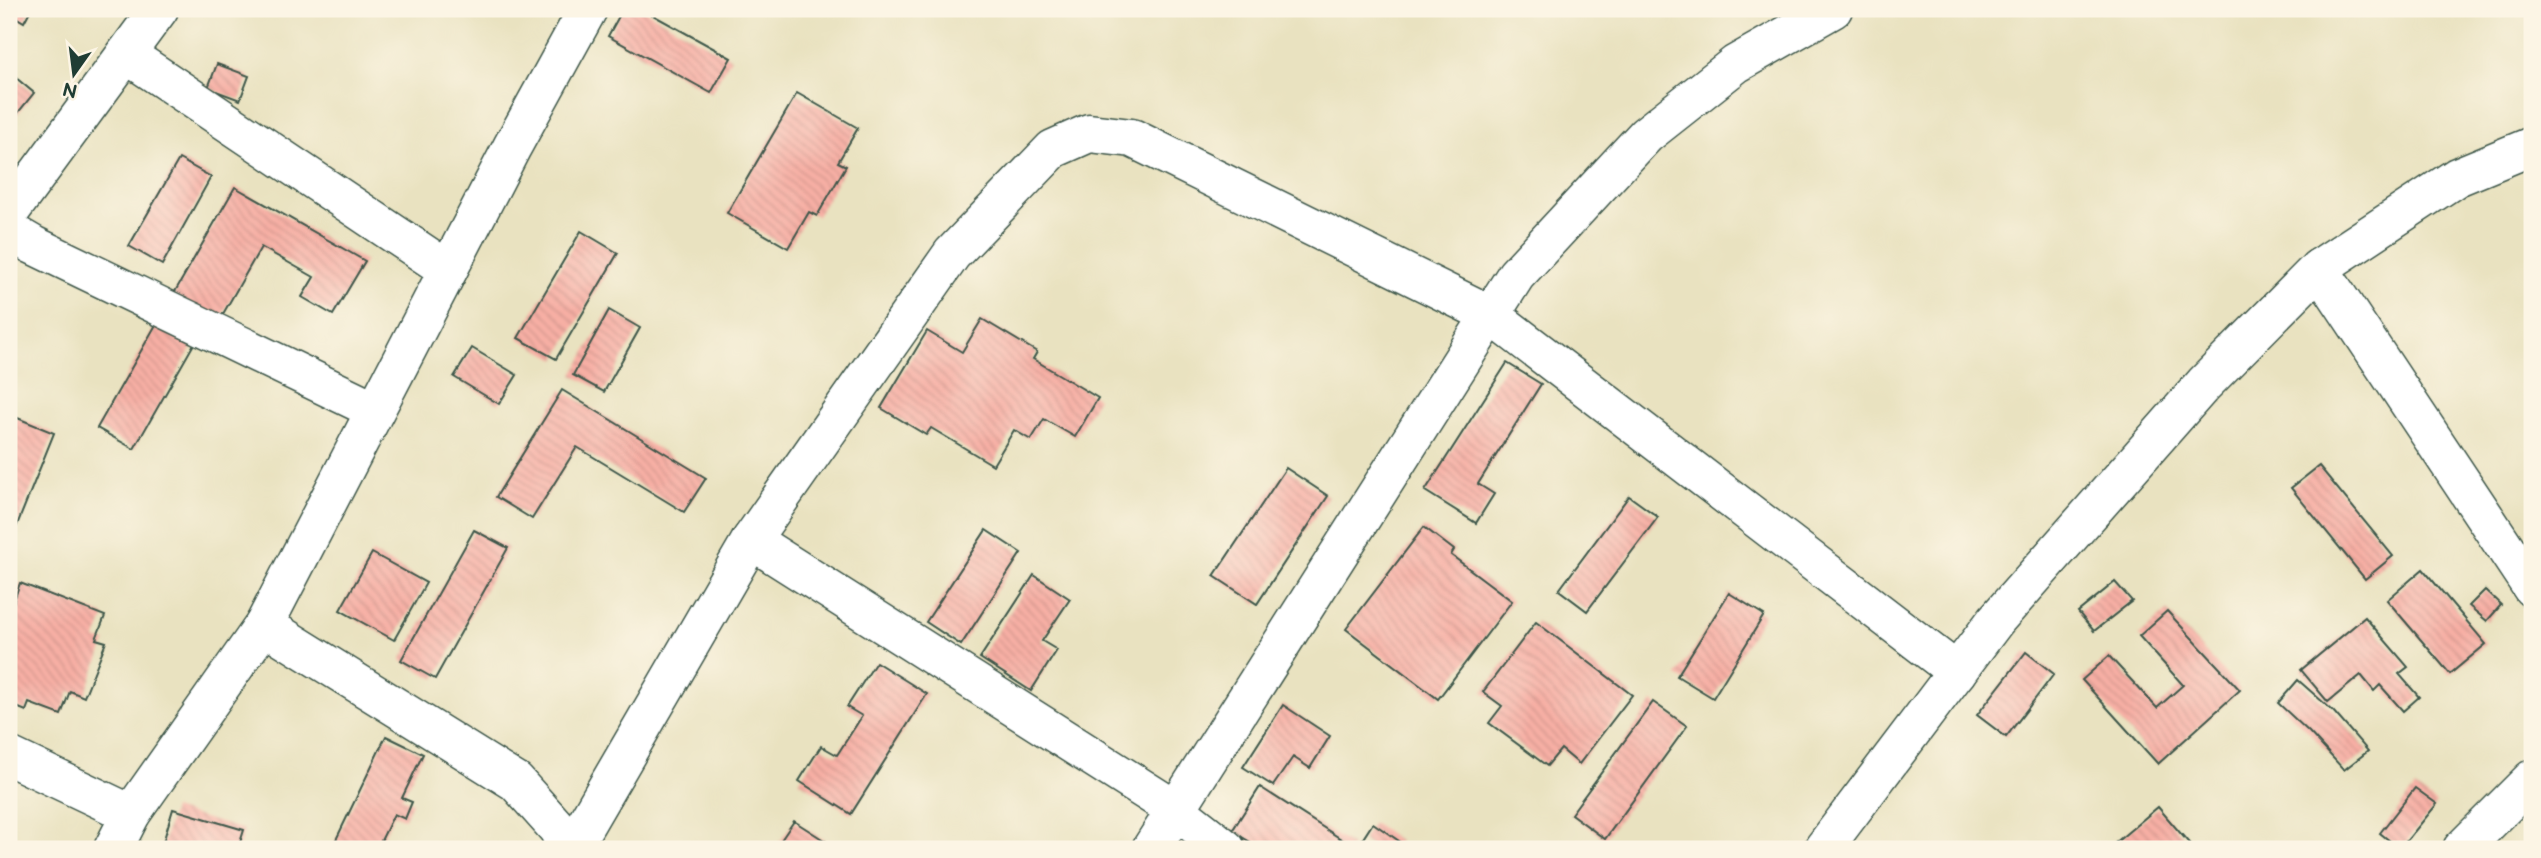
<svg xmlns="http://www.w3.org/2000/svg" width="2541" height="858" viewBox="0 0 2541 858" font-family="'Balsamiq Sans',sans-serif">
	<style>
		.building { fill: url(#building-back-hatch) }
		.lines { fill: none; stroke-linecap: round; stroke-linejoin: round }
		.minor-casing { stroke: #3d5649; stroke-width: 41 }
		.minor { stroke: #fff; stroke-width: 38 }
	</style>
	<defs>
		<pattern id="building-back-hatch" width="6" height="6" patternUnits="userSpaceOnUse" patternTransform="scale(1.75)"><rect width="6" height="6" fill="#f7afa4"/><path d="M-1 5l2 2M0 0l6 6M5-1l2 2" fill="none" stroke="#d3978e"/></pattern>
	</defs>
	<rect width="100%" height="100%" fill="#fcf5e5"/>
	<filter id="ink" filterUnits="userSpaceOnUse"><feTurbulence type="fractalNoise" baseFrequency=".0143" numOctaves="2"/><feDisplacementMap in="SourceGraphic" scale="14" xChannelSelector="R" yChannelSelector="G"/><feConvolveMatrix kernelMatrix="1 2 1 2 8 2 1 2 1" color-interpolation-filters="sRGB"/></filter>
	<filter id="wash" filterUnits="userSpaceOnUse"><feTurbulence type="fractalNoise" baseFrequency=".00686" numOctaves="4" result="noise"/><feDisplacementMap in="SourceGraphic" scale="28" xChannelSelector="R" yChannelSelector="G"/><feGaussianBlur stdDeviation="1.57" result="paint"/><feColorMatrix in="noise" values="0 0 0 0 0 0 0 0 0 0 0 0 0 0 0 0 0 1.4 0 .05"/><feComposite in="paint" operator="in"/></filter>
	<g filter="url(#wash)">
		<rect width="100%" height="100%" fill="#e9e2c0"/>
		<g id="blocks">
			<g class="building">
				<path d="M9,9h22l-7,13 -15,-9z"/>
				<path d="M623,9h19l89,49 -20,35 -103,-57z"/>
				<path d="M217,64l32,12 -9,24 -32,-12z"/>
				<path d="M9,72l25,21 -25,31z"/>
				<path d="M797,93l61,35 -20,34 8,4 -29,50 -8,-4 -21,36 -61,-35z"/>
				<path d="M179,159l32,18 -49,88 -33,-19z"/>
				<path d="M235,187l130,74 -32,54 -31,-18 12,-20 -53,-30 -42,74 -46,-26z"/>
				<path d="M581,231l37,22 -62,106 -38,-21z"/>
				<path d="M609,310l31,18 -36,64 -31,-17z"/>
				<path d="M162,314l37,21 -65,114 -37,-21z"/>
				<path d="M982,319l55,33 -4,7 65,39 -23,39 -31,-18 -13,21 -17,-10 -21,35 -62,-37 -5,7 -45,-27 46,-77 35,21z"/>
				<path d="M472,348l45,27 -18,29 -45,-27z"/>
				<path d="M1507,363l34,21 -63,100 16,10 -18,29 -51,-32z"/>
				<path d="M562,390l144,88 -22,34 -107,-65 -45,72 -36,-22z"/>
				<path d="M15,417l39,16 -45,112v-114z"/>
				<path d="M2319,466l74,90 -28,23 -74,-91z"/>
				<path d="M1286,468l42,28 -71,108 -43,-28z"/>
				<path d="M1629,496l29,21 -71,94 -28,-21z"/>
				<path d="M1424,527l30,23 -3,5 61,46 -74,98 -92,-70z"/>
				<path d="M474,530l34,18 -73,131 -34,-19z"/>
				<path d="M986,530l35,23 -60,92 -35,-23z"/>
				<path d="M372,553l54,30 -32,57 -54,-30z"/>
				<path d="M2423,569l63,75 -36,30 -63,-74z"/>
				<path d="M1034,575l36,24 -28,42 15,9 -26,41 -51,-33z"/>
				<path d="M2115,582l17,19 -38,30 -16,-19z"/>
				<path d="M20,583l85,33 -9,23 10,3 -22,55 -14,-6 -9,24 -32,-12 -3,8 -17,-7v-100l3,2z"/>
				<path d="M2485,590l16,15 -14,16 -18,-15z"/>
				<path d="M1729,593l35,22 -51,83 -36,-22z"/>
				<path d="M2167,611l73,79 -82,74 -76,-84 27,-24 48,52 26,-23 -44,-49z"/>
				<path d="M2365,617l43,50 -9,7 20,23 -16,14 -23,-26 -6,6 -13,-16 -33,27 -27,-32z"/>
				<path d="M1536,622l96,73 -53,69 -18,-15 -14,17 -58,-43 13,-17 -19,-14z"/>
				<path d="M2026,652l28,22 -48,63 -29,-22z"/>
				<path d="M876,662l51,32 -76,120 -52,-33 22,-35 16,9 25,-39 -15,-9z"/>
				<path d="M2298,680l35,31 35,40 -24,19 -35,-38 -31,-29z"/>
				<path d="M1653,702l34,24 -82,113 -34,-25z"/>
				<path d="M1283,705l47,31 -20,32 -17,-11 -20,29 -30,-19z"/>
				<path d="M386,736l37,18 -21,44 10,4 -7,17 -11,-5 -17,35h-37l-7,-3z"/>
				<path d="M1260,787l92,59 -2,3h-88l-30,-18z"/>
				<path d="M2415,788l22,16 -37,45 -20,-16z"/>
				<path d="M2158,807l36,42h-86z"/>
				<path d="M173,809l71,21 -6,19h-64l-12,-3z"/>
				<path d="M794,821l36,23 -3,5h-52z"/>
				<path d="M1373,823l26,18 -6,8h-17l-14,-9z"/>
			</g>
		</g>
	</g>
	<g filter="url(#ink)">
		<use href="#blocks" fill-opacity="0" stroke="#3d5649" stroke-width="2"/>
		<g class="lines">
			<defs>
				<g id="minor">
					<path d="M126,54l322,216"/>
					<path d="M9,213l150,-204"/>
					<path d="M9,231l24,14 342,165"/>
					<path d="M2319,268l213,320"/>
					<path d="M751,540l425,270 50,39"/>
					<path d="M264,625l252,157 42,47 9,20"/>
					<path d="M9,756l122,58"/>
					<path d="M113,849l18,-35 133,-189 248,-478 76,-138"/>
					<path d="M571,849l180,-309 201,-286 101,-105 36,-16 43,5 359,177 466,357"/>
					<path d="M1151,849l365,-574 130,-140 90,-71 97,-55"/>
					<path d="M1823,849l173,-229 208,-236 115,-116 138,-91 75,-31"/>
					<path d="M2462,849l70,-70"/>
				</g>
			</defs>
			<use href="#minor" class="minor-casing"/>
			<use href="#minor" class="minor"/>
		</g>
	</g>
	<rect width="2541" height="858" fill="none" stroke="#fcf5e5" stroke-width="35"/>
	<g transform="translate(74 74) rotate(194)" stroke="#fcf5e5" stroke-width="5" paint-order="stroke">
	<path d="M0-5L12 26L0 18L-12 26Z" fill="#1f3d34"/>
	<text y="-10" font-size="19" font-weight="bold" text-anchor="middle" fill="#1f3d34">N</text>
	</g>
</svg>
